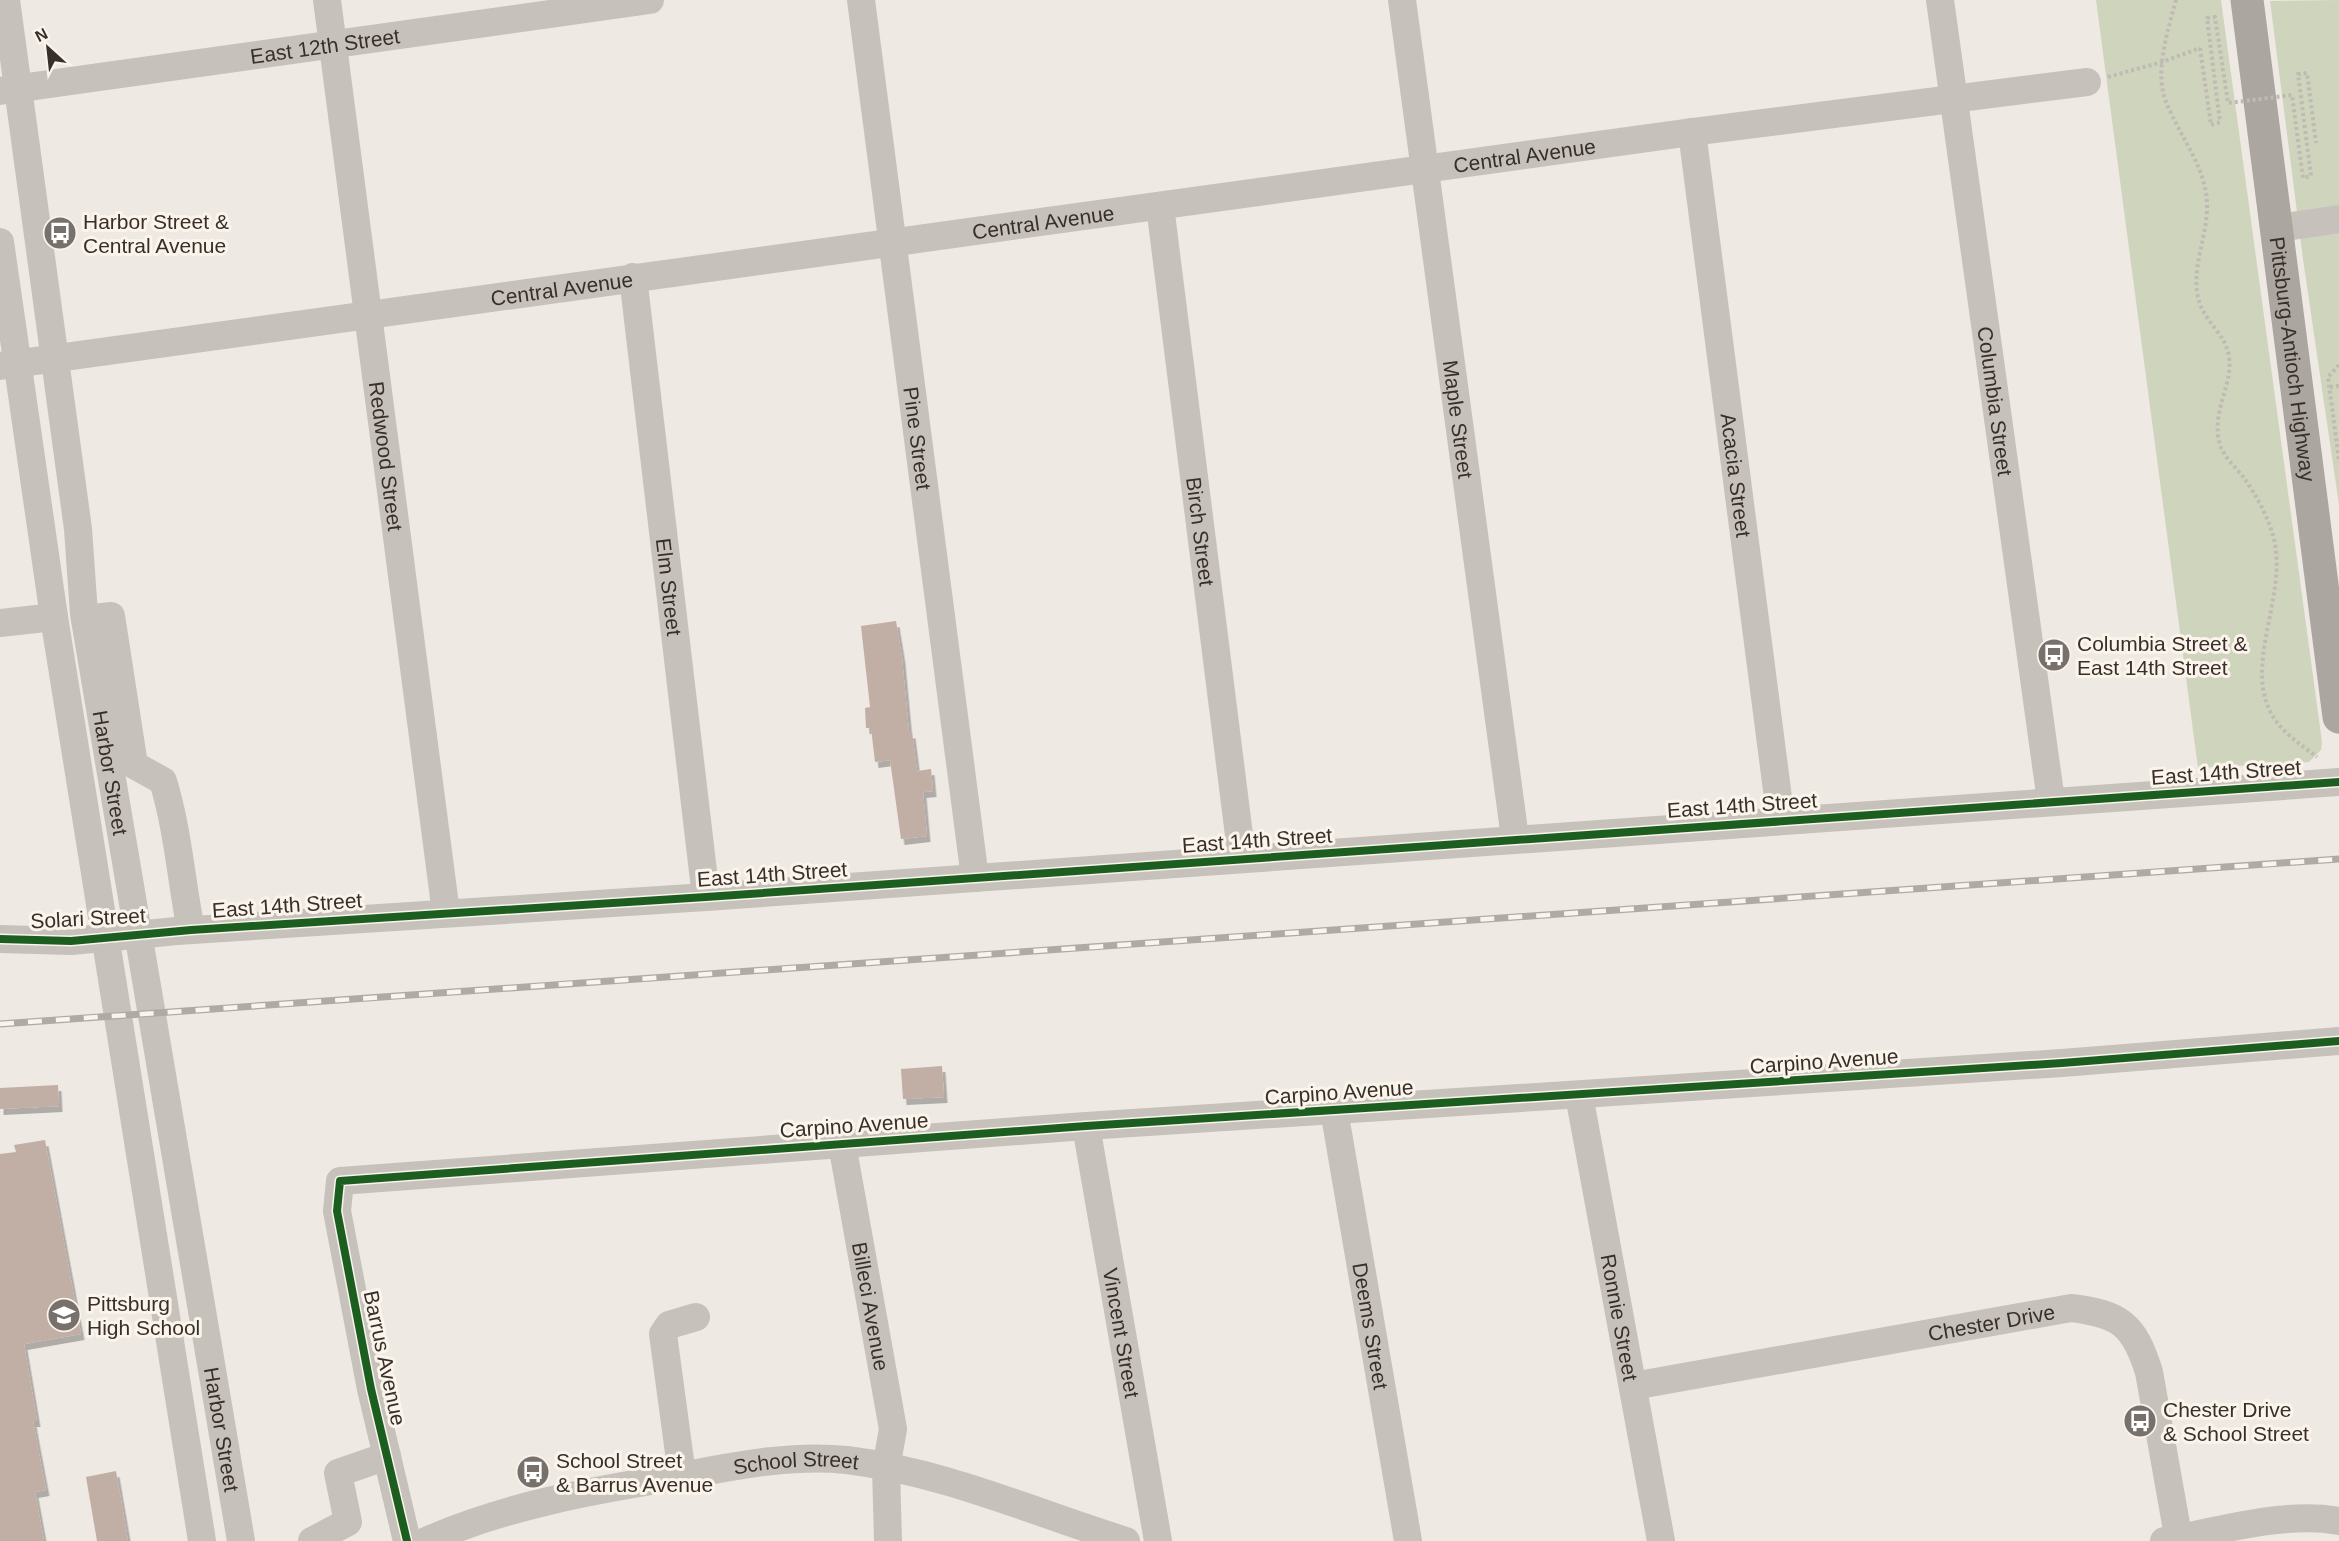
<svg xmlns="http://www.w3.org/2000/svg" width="2339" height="1541" viewBox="0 0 2339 1541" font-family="Arial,sans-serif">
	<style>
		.green { fill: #cfd4bd }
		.building { fill: #c1aea5; filter: url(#shadow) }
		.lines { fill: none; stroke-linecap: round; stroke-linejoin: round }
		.path { stroke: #c0bab4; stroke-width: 4; stroke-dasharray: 3 3; stroke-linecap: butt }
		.minor { stroke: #c7c1bc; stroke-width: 28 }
		.major { stroke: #aca6a1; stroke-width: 33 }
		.rail-casing { stroke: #b0aaa6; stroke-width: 7 }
		.rail { stroke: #faf4eb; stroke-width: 4.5; stroke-dasharray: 14; stroke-linecap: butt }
		.path-bridge { stroke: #c0bab4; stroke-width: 4; stroke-dasharray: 3 3; stroke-linecap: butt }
		.minor-bridge { stroke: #c7c1bc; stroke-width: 28 }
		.cycleway-casing { stroke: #faf4eb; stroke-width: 11 }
		.cycleway { stroke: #1b5e20; stroke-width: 8 }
		.labels { text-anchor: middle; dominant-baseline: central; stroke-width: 6; stroke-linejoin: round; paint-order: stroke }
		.street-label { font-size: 21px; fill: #392f2a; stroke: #faf4eb }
		.poi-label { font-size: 21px; fill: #392f2a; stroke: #faf4eb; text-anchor: start }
	</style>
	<defs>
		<filter id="shadow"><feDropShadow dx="3.5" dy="6" stdDeviation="0" flood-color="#0004"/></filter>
	</defs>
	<rect width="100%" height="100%" fill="#eee9e3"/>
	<g class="green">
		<path d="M2096,0h125l101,742 -1,8 -12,12 -111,6z"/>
		<path d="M2339,0v505l-36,-246 -33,-258z"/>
	</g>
	<g class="building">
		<path d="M896,621l6,37 7,75 3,-1 5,39 14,-2 2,22 -10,1 4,44 -26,3 -11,-79 -15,2 -4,-34h-5l-1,-20 5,-1 -9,-81z"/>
		<path d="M942,1066l2,31 -41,2 -2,-30z"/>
		<path d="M58,1085l1,21 -59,3v-21z"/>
		<path d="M45,1140l36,194 -57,10 13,77h-4l13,69 -11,2 9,49h-44v-387l16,-2 -2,-7z"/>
		<path d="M116,1471l12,70h-31l-11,-64z"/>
	</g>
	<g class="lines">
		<g class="path">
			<path d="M2176,0c-8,30 -22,72 -10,102 13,33 42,68 41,105 0,32 -17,63 -8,94 6,21 28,35 30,56 4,28 -17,53 -10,84 2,13 17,27 25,37 13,18 27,44 31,66 10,53 -28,117 -6,165 9,21 31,35 48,48"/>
			<path d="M2108,77l54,-15 38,-14"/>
			<path d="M2339,365l-11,12 11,83"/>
			<path d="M2330,387l9,-1"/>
		</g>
		<g class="minor">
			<path id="s1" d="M6,0l72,529 6,85 157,927"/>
			<path id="s2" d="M327,0l119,913"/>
			<path id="s3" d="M861,0l114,878"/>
			<path id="s4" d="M1402,0l113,838"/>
			<path id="s5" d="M1940,0l111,801"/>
			<path id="s6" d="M0,91l650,-91"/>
			<path id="s7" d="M1692,132l89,689"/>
			<path id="s8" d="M1160,206l82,653"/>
			<path d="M2278,228l61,-9"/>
			<path d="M0,242l54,375 148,924"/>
			<path id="s9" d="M633,277l73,620"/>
			<path id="s10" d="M0,366l1692,-234 395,-50"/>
			<path d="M85,619l26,-3 23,149 29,16c15,49 18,99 28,149"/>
			<path d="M0,623l54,-6"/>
			<path d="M177,931l529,-34 1633,-115"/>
			<path d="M0,939l71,2"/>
			<path id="s11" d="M1579,1095l82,446"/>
			<path id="s12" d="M1334,1110l74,431"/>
			<path id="s13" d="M1086,1126l72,415"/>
			<path id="s14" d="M842,1144l51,285 -7,39 2,73"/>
			<path id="s15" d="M1633,1386l438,-78c49,6 63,16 78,64l30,169"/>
			<path d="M682,1475l-19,-141 6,-9 27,-8"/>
			<path d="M312,1541l36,-19 -10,-49 49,-17"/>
			<path d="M407,1541l-36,-152 -34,-178 3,-30 746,-55 976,-63 277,-22"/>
			<path id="s16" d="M426,1541c81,-36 169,-51 255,-65 54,-10 111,-22 166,-16 97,12 186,52 279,81"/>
			<path d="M2164,1541c55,-10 120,-30 175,-20"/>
		</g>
		<path class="major" id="s17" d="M2247,0l92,717"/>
		<defs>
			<path id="rail" d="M0,1024l2339,-165"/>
		</defs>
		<use href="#rail" class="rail-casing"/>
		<use href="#rail" class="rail"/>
		<path class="path-bridge" d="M2200,48l11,77 9,-3 -13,-104 8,-1 13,86 64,-8 11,83 8,-2 -13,-102 9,-1 9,70"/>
		<path class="minor-bridge" d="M71,941l106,-10"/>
		<defs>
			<g id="cycleway">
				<path d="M0,939l71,2 120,-11 515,-33 1633,-115"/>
				<path d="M407,1541l-36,-152 -34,-178 3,-30 746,-55 976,-63 277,-22"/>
			</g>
		</defs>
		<use href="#cycleway" class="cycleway-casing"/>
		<use href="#cycleway" class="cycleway"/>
	</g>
	<defs>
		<symbol id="bus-disc" viewBox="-11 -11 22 22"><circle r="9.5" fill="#78706b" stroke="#faf4eb"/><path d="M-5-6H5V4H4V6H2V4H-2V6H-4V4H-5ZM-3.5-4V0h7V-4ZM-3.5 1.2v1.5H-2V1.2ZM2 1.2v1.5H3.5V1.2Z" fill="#fff"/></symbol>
		<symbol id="school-disc" viewBox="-11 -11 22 22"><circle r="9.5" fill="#78706b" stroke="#faf4eb"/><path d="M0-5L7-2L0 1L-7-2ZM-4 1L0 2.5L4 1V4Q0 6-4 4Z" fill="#fff"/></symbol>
	</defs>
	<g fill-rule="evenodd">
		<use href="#bus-disc" x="41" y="214" width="38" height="38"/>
		<use href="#bus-disc" x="2035" y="636" width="38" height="38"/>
		<use href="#school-disc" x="45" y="1296" width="38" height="38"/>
		<use href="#bus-disc" x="2121" y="1402" width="38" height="38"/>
		<use href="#bus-disc" x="514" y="1453" width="38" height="38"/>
	</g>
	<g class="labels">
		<g class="street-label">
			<text stroke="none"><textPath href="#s6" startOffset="328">East 12th Street</textPath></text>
			<text stroke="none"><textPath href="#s10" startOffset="1539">Central Avenue</textPath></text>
			<text stroke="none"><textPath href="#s10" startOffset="1053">Central Avenue</textPath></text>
			<text stroke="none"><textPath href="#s10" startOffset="567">Central Avenue</textPath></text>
			<text stroke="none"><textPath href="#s17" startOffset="362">Pittsburg-Antioch Highway</textPath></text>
			<text stroke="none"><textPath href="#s5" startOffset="405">Columbia Street</textPath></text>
			<text stroke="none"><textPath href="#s4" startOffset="423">Maple Street</textPath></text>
			<text stroke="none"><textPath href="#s3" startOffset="442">Pine Street</textPath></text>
			<text stroke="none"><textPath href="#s2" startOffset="460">Redwood Street</textPath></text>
			<text stroke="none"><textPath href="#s7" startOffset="346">Acacia Street</textPath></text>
			<text stroke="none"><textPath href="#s8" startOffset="328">Birch Street</textPath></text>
			<text stroke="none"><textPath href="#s9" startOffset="312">Elm Street</textPath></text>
			<text stroke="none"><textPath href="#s1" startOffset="780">Harbor Street</textPath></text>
			<text transform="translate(2226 772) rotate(-4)">East 14th Street</text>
			<text transform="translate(1742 805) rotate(-4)">East 14th Street</text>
			<text transform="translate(1257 840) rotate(-4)">East 14th Street</text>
			<text transform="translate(772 874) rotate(-4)">East 14th Street</text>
			<text transform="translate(287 905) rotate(-4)">East 14th Street</text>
			<text transform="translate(88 918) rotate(-3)">Solari Street</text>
			<text transform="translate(1824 1061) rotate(-4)">Carpino Avenue</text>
			<text transform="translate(1339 1092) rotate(-4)">Carpino Avenue</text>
			<text transform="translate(854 1125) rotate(-4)">Carpino Avenue</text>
			<text stroke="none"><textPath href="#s14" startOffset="165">Billeci Avenue</textPath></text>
			<text stroke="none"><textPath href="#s11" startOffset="226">Ronnie Street</textPath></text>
			<text stroke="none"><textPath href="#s15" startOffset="364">Chester Drive</textPath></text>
			<text stroke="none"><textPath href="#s12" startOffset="219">Deems Street</textPath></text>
			<text stroke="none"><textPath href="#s13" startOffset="210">Vincent Street</textPath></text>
			<text transform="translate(385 1358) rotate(78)">Barrus Avenue</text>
			<text stroke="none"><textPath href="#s1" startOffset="1446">Harbor Street</textPath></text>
			<text stroke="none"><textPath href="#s16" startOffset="380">School Street</textPath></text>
		</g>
		<g class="poi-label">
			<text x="83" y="221">Harbor Street &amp;<tspan x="83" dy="24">Central Avenue</tspan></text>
			<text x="2077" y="643">Columbia Street &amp;<tspan x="2077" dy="24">East 14th Street</tspan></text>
			<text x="87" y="1303">Pittsburg<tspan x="87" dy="24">High School</tspan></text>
			<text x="2163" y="1409">Chester Drive<tspan x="2163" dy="24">&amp; School Street</tspan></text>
			<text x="556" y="1460">School Street<tspan x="556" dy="24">&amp; Barrus Avenue</tspan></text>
		</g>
	</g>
	<g transform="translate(48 48) rotate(333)" stroke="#faf4eb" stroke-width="4.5" paint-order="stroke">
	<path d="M0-4.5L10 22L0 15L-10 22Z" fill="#392f2a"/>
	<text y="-9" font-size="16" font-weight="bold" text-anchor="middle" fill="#392f2a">N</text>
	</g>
</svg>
